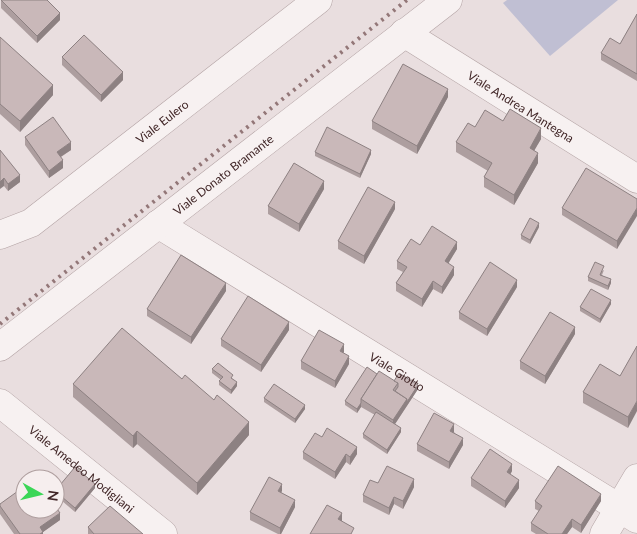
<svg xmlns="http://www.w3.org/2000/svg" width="637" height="534" viewBox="0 0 637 534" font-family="Lato,sans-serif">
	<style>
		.green { fill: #c0bfd3 }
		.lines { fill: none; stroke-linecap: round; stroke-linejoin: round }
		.minor-casing { stroke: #b3a3a4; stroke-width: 29 }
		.minor { stroke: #f7f1f1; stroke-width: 28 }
		.rail { stroke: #937778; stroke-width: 4; stroke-dasharray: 2.5 5; stroke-linecap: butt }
		.wall { fill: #ad9e9f }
		.shaded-wall { fill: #8d8182 }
		.building { fill: #c9b8b9; stroke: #8d8182 }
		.labels { text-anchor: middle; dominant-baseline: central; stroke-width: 4; stroke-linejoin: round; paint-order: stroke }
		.street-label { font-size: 12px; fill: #412627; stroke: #f6eeee }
	</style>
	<rect width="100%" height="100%" fill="#e9dedf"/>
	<path class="green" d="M507,0h111l-68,56 -47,-53z"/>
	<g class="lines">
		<defs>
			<g id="minor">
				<path id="s1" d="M404,33l233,146"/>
				<path id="s2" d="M158,224l479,295"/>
				<path id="s3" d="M0,235l31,-12 287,-223"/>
				<path id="s4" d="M0,347l448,-347"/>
				<path id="s5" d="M0,403l163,131"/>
				<path d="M604,534l33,-56"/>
			</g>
		</defs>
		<use href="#minor" class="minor-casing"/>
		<use href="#minor" class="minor"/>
		<path class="rail" d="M0,324l407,-324"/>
	</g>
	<g class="wall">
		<path d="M1,0l59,20 -23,23 -36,-35z"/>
		<path d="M637,14v67l-36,-21v-7l19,-9z"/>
		<path d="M0,37l53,58 -33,37 -20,-18z"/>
		<path d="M62,57l61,23 -22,22 -39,-37z"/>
		<path d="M448,97l-31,57 -45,-25v-8z"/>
		<path d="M503,121l38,18 -7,11 4,13 -24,42 -30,-18v-10l4,-6 -32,-19v-10l19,-15z"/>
		<path d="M25,137l46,13 -10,7 2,11 -14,10 -24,-33z"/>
		<path d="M0,150l20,32 -12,9 -4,-5z"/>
		<path d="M315,152l56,2 -11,24 -45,-22z"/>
		<path d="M324,189l-25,43 -31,-18v-8z"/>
		<path d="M637,199l-20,50 -55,-34v-7z"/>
		<path d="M395,209l-31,55 -26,-15v-8z"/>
		<path d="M539,227l-9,17 -9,-5v-4z"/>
		<path d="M420,245l37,4 -9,14 6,12 -12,19 -9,-5 -11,18 -26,-16v-8l7,-11 -6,-3v-8z"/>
		<path d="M604,270l-2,5 9,8 -3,7 -20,-9v-4z"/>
		<path d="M517,287l-30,49 -28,-17v-7z"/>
		<path d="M226,291l-35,53 -44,-28v-7z"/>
		<path d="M611,304l-11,19 -20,-12v-4z"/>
		<path d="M289,330l-28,42 -40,-26v-7z"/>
		<path d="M575,334l-30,50 -25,-15v-8z"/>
		<path d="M637,346l-9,82 -45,-25v-11l37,-16z"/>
		<path d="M344,352l-1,1 6,11 -14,24 -34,-19v-8z"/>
		<path d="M212,369l21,10 4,7 -6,8 -12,-9v-4l2,-1 -9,-7z"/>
		<path d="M394,381l24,8 -23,35 6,8 -14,22 -24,-16v-4l12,-19 -14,-8 -4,6 -12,-8v-4z"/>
		<path d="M73,384l176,51 -52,60 -60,-51 -4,4 -60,-51z"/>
		<path d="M264,398l41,11 -10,14 -31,-21z"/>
		<path d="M454,432l9,13 -14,24 -32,-18v-7z"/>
		<path d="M303,452l54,2 -7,11 -4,-3 -11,17 -32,-20z"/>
		<path d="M512,471l-2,4 9,13 -14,20 -34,-22v-8z"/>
		<path d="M378,483l36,4 -11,22 -9,-5 -5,11 -26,-13v-7z"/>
		<path d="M95,488l-20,24 -20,-17v-4z"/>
		<path d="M282,491l-1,1 14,15 -14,27h-3l-28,-14v-8z"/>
		<path d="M535,501h66l-20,32 -9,-6 -5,7h-31l-5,-3v-8l8,-12 -4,-2z"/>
		<path d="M0,504l60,16 -17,12v2h-29l-14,-20z"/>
		<path d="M88,527l55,7h-55z"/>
	</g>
	<g class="shaded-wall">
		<path d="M60,13v7l-23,23v-7z"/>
		<path d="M123,72v8l-22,22v-7z"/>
		<path d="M53,85v10l-33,37v-11z"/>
		<path d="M448,89v8l-31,57v-8z"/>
		<path d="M541,128v11l-11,19v-10z"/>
		<path d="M71,142v8l-14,9v-7z"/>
		<path d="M371,150v4l-11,24v-4z"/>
		<path d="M538,153v10l-24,42v-10z"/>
		<path d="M63,160v8l-14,10v-7z"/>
		<path d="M20,175v7l-12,9v-7z"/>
		<path d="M4,178v8l-4,3v-7z"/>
		<path d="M324,181v8l-25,43v-8z"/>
		<path d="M395,202v7l-31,55v-8z"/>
		<path d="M637,208v8l-20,33v-8z"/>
		<path d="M539,223v4l-9,17v-4z"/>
		<path d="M457,242v7l-12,20v-8z"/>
		<path d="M454,267v8l-12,19v-7z"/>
		<path d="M611,279v4l-3,7v-4z"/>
		<path d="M517,280v7l-30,49v-7z"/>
		<path d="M433,281v8l-11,18v-8z"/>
		<path d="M226,283v8l-35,53v-7z"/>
		<path d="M611,300v4l-11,19v-4z"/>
		<path d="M289,322v8l-28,42v-7z"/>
		<path d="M575,327v7l-30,50v-8z"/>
		<path d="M344,344v8l-4,6v-7z"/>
		<path d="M349,356v8l-14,24v-7z"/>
		<path d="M237,382v4l-6,8v-4z"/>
		<path d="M418,385v4l-25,38v-7l14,-21z"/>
		<path d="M637,401v10l-9,17v-11z"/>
		<path d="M361,403v4l-4,6v-4z"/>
		<path d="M305,405v4l-10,14v-4z"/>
		<path d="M249,422v13l-52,60v-12z"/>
		<path d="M454,424v8l-4,6v-7z"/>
		<path d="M401,428v4l-14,22v-4z"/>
		<path d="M137,431v13l-4,4v-12z"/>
		<path d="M463,438v7l-14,24v-7z"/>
		<path d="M357,447v7l-7,11v-8z"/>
		<path d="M346,454v8l-11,17v-7z"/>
		<path d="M512,464v7l-5,9v-8z"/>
		<path d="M414,479v8l-11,22v-8z"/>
		<path d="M519,480v8l-14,20v-7z"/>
		<path d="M95,484v4l-20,24v-4z"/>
		<path d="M282,484v7l-4,7v-7z"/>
		<path d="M601,494v7l-20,32v-8z"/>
		<path d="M394,497v7l-5,11v-7z"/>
		<path d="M295,500v7l-14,27h-1v-6z"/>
		<path d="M60,513v7l-17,12v2h-3v-7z"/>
		<path d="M342,513v8l-4,6v-8z"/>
		<path d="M572,519v8l-5,7h-5z"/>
	</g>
	<g class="building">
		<path d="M1,0h46l13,13 -23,23z"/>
		<path d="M637,14v60l-36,-21 9,-15 10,6z"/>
		<path d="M84,35l39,37 -22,23 -39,-38z"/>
		<path d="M0,37l53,48 -33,36 -20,-17z"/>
		<path d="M403,64l45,25 -31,57 -45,-25z"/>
		<path d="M510,109l31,19 -11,20 8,5 -24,42 -30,-18 8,-14 -36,-21 12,-19 7,4 10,-17 18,11z"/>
		<path d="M53,117l18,25 -14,10 6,8 -14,11 -24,-34z"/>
		<path d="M327,127l44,23 -11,24 -45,-22z"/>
		<path d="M0,150l20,25 -12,9 -4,-6 -4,4z"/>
		<path d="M294,163l30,18 -25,43 -31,-18z"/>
		<path d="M586,168l51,31v9l-20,33 -55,-33z"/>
		<path d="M368,187l27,15 -31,54 -26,-15z"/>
		<path d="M530,218l9,5 -9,17 -9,-5z"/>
		<path d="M432,226l25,16 -12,19 9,6 -12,20 -9,-6 -11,18 -26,-16 11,-16 -10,-6 14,-22 9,6z"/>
		<path d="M181,255l45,28 -35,54 -44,-28z"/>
		<path d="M490,262l27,18 -30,49 -28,-17z"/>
		<path d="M595,262l9,4 -4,9 11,4 -3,7 -20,-9z"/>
		<path d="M591,289l20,11 -11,19 -20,-12z"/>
		<path d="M248,296l41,26 -28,43 -40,-26z"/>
		<path d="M550,312l25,15 -30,49 -25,-15z"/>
		<path d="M122,328l60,51 3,-4 29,25 3,-5 32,27 -52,61 -60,-52 -4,5 -60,-52z"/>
		<path d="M319,330l25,14 -4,7 9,5 -14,25 -34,-20z"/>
		<path d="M637,346v55l-9,16 -45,-25 17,-28 20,12z"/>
		<path d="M218,363l15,12 -2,3 6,4 -6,8 -12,-9 4,-4 -11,-8z"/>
		<path d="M367,367l10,7 -16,25v4l-4,6 -12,-8z"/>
		<path d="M379,371l19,12 -5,7 14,9 -14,21 -32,-21z"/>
		<path d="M399,373l19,12 -11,17v-3l-12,-8 3,-4v-4l-4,-2z"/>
		<path d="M274,384l31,21 -10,14 -31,-21z"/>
		<path d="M376,412l25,16 -14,22 -24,-16z"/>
		<path d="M434,413l20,11 -4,7 13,7 -14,24 -32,-18z"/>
		<path d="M327,428l30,19 -7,10 -4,-3 -11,18 -32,-20 12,-19 7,4z"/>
		<path d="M490,449l22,15 -5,8 12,8 -14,21 -34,-23z"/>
		<path d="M387,466l27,13 -11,22 -9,-4 -5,11 -26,-13 7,-15 8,3z"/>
		<path d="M558,466l43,28 -20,31 -9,-6 -10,15h-14l-17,-11 11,-17 -7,-5z"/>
		<path d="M75,467l20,17 -20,24 -20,-17z"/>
		<path d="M269,477l13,7 -4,7 17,9 -15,28 -30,-16z"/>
		<path d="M25,486v23h30v-3l5,7 -20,14 3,5 -3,2h-20l-20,-28v-2z"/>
		<path d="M327,505l15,8 -4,6 16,9 -3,6h-41z"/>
		<path d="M110,506l33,28h-49l-6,-7z"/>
	</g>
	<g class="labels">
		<g class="street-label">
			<text stroke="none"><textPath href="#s1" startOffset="138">Viale Andrea Mantegna</textPath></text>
			<text stroke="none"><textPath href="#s3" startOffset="199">Viale Eulero</textPath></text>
			<text stroke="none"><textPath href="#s4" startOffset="282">Viale Donato Bramante</textPath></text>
			<text stroke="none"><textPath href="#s2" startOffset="281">Viale Giotto</textPath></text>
			<text stroke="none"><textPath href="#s5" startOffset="105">Viale Amedeo Modigliani</textPath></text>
		</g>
	</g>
	<g transform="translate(40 494) rotate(98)"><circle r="24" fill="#f6eeee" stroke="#ae9e9e"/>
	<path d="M0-4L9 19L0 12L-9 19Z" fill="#3bd657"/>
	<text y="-8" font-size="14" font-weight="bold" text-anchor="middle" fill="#412627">N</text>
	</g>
</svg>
